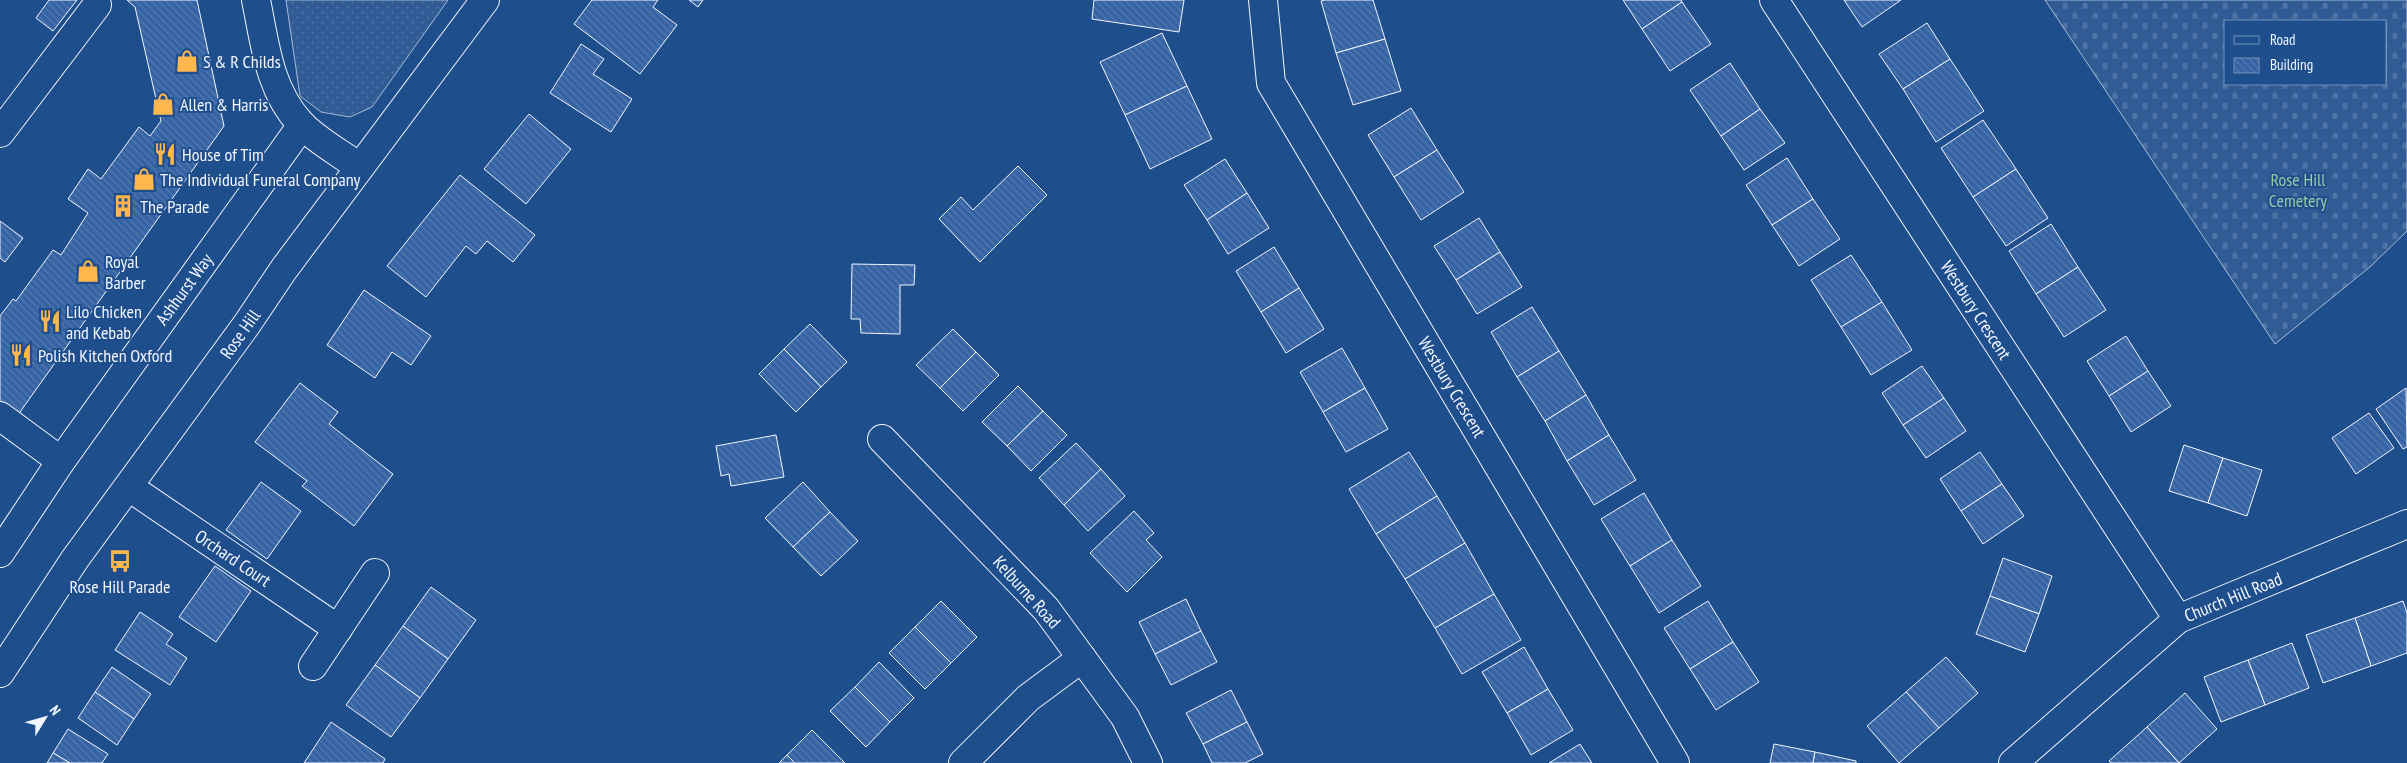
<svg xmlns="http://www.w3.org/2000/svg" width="2407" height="763" viewBox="0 0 2407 763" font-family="'PT Sans Narrow',sans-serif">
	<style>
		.grass { fill: url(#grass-dots); stroke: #a8bbd7 }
		.cemetery { fill: url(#cemetery-stones); stroke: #a8bbd7; fill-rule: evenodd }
		.building { fill: url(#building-back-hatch); stroke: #f2f6ff }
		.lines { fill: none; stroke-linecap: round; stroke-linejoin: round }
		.minor-casing { stroke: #f2f6ff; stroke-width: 30 }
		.major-casing { stroke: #f2f6ff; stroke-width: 30 }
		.minor { stroke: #1f4e8c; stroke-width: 28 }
		.major { stroke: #1f4e8c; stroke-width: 28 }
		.labels { text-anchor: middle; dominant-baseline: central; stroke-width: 4; stroke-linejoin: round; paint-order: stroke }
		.poi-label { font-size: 18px; fill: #f2f6ff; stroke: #1f4e8c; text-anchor: start }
		.park-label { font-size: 18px; fill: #97c8a6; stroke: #1f4e8c }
		.street-label { font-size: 18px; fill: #f2f6ff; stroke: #1f4e8c }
	</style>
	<defs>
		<pattern id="grass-dots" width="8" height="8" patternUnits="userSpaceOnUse" patternTransform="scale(1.25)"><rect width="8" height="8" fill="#305b95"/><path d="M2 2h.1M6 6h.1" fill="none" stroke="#4e73a5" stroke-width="1.8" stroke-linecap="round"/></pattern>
		<pattern id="cemetery-stones" width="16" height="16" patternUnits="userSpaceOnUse" patternTransform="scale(1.25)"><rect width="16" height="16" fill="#305b95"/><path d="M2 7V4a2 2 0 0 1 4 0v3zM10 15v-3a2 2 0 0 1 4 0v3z" fill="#4e73a5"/></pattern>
		<pattern id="building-back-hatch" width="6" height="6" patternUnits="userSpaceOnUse" patternTransform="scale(1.25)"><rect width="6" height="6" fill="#3563a3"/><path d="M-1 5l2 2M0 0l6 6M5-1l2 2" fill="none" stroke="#537ab1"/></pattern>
	</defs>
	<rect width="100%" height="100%" fill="#1f4e8c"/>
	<path class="grass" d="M286,0h162l-76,107 -22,10 -29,-5 -21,-16z"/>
	<path class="cemetery" d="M2045,0h362v231l-36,35 -96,78zM2226,21h160v63h-160z"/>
	<g class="building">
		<path d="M49,0h28l-24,31 -17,-13z"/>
		<path d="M127,0h70l27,126 -209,293 -15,-11v-92l13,-17 3,2 37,-51 8,5 27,-42 -20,-14 20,-30 13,10 38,-52 11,9 11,-15 -26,-114z"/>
		<path d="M592,0h66l-5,7 24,18 -37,49 -66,-50z"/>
		<path d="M689,0h14l-5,7z"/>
		<path d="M1094,0h90l-5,32 -87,-13z"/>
		<path d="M1325,0h48l12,39 -49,14 -15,-52z"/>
		<path d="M1623,0h58l1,2 -40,27z"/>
		<path d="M1844,0h57l-39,27z"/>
		<path d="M1682,2l29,42 -41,27 -28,-42z"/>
		<path d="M1927,23l23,36 -47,30 -24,-35z"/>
		<path d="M1162,33l25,53 -62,29 -25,-53z"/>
		<path d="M1385,39l16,52 -48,14 -17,-52z"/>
		<path d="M581,44l23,15 -11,15 39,25 -21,33 -61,-39z"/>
		<path d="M1950,59l34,52 -48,31 -33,-53z"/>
		<path d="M1730,63l30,46 -39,27 -31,-46z"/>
		<path d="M1187,86l25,53 -62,30 -25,-54z"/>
		<path d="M1411,108l26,42 -43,27 -26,-42z"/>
		<path d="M1760,109l25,34 -41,27 -23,-34z"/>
		<path d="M529,114l42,35 -45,55 -42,-35z"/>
		<path d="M1983,120l33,49 -43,28 -32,-49z"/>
		<path d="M1437,150l27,42 -43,28 -27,-43z"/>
		<path d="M1787,158l26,41 -41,26 -26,-40z"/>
		<path d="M1225,159l22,34 -40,27 -23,-35z"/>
		<path d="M1018,166l29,29 -67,67 -41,-43 22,-22 12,13z"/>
		<path d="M2016,169l32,49 -42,28 -33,-49z"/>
		<path d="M460,175l75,60 -22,27 -26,-21 -11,13 -10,-8 -40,51 -39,-31z"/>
		<path d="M1247,193l22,35 -41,26 -21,-34z"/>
		<path d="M1813,199l27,40 -41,27 -27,-41z"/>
		<path d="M1479,218l21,34 -44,28 -22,-34z"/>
		<path d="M0,221l23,17 -18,24 -5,-4z"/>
		<path d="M2051,224l27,43 -42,27 -27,-43z"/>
		<path d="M1274,247l25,41 -38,24 -25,-41z"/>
		<path d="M1500,252l22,35 -45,27 -21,-34z"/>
		<path d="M1851,255l31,47 -41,25 -30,-47z"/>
		<path d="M852,264l63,1 -1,20h-14v49l-39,-1 -1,-14h-9z"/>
		<path d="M2078,267l28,43 -42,27 -28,-43z"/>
		<path d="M1299,288l25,41 -38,24 -25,-41z"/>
		<path d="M364,290l67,46 -20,29 -19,-13 -17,26 -48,-33z"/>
		<path d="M1882,302l30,48 -41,25 -30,-48z"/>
		<path d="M1532,307l27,44 -42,26 -26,-45z"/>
		<path d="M810,324l37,38 -26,25 -37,-38z"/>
		<path d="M953,329l23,23 -36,36 -24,-23z"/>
		<path d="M2126,336l22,35 -39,25 -22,-35z"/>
		<path d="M1342,348l23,40 -42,24 -23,-40z"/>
		<path d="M784,349l37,38 -25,25 -37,-38z"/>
		<path d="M1559,351l27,44 -41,26 -28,-44z"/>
		<path d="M976,352l23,23 -36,36 -23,-23z"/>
		<path d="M1922,366l22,32 -41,27 -21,-32z"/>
		<path d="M2148,371l23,35 -40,26 -22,-36z"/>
		<path d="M300,383l38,29 -9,12 64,50 -39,52 -52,-40 5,-5 -52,-39z"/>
		<path d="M1018,386l25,25 -36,35 -25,-24z"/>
		<path d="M1365,388l23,41 -42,23 -23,-40z"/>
		<path d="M2406,388l1,59 -4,2 -27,-40z"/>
		<path d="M1586,395l23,40 -42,26 -22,-40z"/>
		<path d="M1944,398l22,33 -40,27 -23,-33z"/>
		<path d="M1043,411l24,24 -36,36 -24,-25z"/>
		<path d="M2369,413l25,35 -38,26 -24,-36z"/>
		<path d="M776,435l8,42 -53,9 -2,-12 -8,2 -5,-30z"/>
		<path d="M1609,435l27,45 -42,25 -27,-44z"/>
		<path d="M1076,443l25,26 -37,36 -25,-27z"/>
		<path d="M2184,445l39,13 -15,45 -39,-12z"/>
		<path d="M1409,452l28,44 -61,38 -27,-45z"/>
		<path d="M1980,452l22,32 -41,27 -21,-32z"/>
		<path d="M2223,458l39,12 -15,46 -39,-13z"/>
		<path d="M1101,469l24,27 -37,35 -24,-26z"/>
		<path d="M261,482l40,29 -34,48 -41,-29z"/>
		<path d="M803,482l27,30 -37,35 -28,-29z"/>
		<path d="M2002,484l22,32 -41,28 -22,-33z"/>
		<path d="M1644,493l28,47 -42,26 -29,-47z"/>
		<path d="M1437,496l28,47 -60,36 -29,-45z"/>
		<path d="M1134,511l20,22 -8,7 16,17 -35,35 -37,-39z"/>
		<path d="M830,512l28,29 -37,35 -28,-29z"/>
		<path d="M1672,540l29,46 -42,27 -29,-47z"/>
		<path d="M1465,543l29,51 -59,34 -30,-49z"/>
		<path d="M2003,558l49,18 -13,38 -49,-18z"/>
		<path d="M215,566l36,25 -35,51 -37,-25z"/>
		<path d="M431,587l45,33 -28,39 -45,-33z"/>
		<path d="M1494,594l27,46 -59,34 -27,-46z"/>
		<path d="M1990,596l49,18 -14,38 -49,-18z"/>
		<path d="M1186,599l15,32 -46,23 -16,-32z"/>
		<path d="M941,601l36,36 -26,26 -36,-36z"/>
		<path d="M1708,601l25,41 -43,27 -26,-41z"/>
		<path d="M2403,601l4,12v40l-36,13 -16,-48z"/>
		<path d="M140,612l33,22 -7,10 21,14 -17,27 -55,-35z"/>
		<path d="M2355,618l16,48 -48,17 -17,-48z"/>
		<path d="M403,626l45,33 -28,39 -45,-33z"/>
		<path d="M915,627l36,36 -26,26 -36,-36z"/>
		<path d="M1201,631l16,31 -46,23 -16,-31z"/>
		<path d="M1733,642l26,40 -43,28 -26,-41z"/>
		<path d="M2292,643l17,45 -44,17 -17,-45z"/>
		<path d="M1524,647l24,42 -41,24 -25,-41z"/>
		<path d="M1946,657l32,36 -39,35 -33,-36z"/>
		<path d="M2248,660l17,45 -44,17 -17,-45z"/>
		<path d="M879,662l35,36 -24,24 -35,-35z"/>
		<path d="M375,665l45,33 -29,39 -45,-32z"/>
		<path d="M112,667l39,27 -17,25 -39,-27z"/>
		<path d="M855,687l35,35 -24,25 -36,-36z"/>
		<path d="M1548,689l25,41 -42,25 -24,-42z"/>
		<path d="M1231,690l16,32 -44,22 -17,-31z"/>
		<path d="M95,692l39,27 -17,26 -39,-27z"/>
		<path d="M1906,692l33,36 -40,35 -32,-37z"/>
		<path d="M2185,693l32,36 -38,34 -32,-36z"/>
		<path d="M331,722l54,37 -2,4h-79z"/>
		<path d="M1247,722l16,32 -18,9h-33l-9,-19z"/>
		<path d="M2147,727l32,36h-68l-2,-2z"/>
		<path d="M68,729l40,25 -6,9h-32l-17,-10z"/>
		<path d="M812,730l33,33h-50l-8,-8z"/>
		<path d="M1580,744l12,19h-43z"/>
		<path d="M1774,744l41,8 -2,11h-43z"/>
		<path d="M1815,752l41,9v2h-43z"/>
		<path d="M53,753l17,10h-23z"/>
		<path d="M787,755l8,8h-16z"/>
	</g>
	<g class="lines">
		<defs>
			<g id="minor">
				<path d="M256,0c9,44 13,90 45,124 15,16 39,29 58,43"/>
				<path d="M1263,0l8,83 404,680"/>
				<path d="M1774,0l404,619"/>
				<path d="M0,133l97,-128"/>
				<path d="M0,416l61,45"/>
				<path d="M882,439l164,170 79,108 23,46"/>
				<path d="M129,487l209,142"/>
				<path d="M0,553l61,-92 241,-336"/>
				<path d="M313,666l62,-93"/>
				<path d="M963,763l65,-65 54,-40"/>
				<path d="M2013,763l165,-144 229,-95"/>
			</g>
			<path id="major" d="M0,673l75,-114 172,-235 37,-55 201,-269"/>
		</defs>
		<use href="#minor" class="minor-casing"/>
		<use href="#major" class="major-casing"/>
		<use href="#minor" class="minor"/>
		<use href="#major" class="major"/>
	</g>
	<defs>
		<symbol id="shop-bare" viewBox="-9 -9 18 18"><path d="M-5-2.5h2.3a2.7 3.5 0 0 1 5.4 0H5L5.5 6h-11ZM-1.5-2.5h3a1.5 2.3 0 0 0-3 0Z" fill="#ffb74d" stroke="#1f4e8c" stroke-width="2.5" paint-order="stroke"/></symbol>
		<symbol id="restaurant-bare" viewBox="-9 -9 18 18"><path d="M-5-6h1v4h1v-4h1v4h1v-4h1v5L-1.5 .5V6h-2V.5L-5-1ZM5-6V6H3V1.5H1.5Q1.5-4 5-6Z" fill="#ffb74d" stroke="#1f4e8c" stroke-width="2.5" paint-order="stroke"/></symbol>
		<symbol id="building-bare" viewBox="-9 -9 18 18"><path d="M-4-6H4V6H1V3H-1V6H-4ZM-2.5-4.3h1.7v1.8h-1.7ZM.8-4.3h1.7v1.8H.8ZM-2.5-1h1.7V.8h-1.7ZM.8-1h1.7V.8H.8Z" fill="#ffb74d" stroke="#1f4e8c" stroke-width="2.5" paint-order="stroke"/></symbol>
		<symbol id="bus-bare" viewBox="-9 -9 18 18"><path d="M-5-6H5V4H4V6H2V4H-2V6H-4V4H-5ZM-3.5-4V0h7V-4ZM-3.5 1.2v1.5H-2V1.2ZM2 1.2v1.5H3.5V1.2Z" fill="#ffb74d" stroke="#1f4e8c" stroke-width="2.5" paint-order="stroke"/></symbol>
	</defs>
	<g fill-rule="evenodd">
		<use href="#shop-bare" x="171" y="45" width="32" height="32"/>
		<use href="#shop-bare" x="147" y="88" width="32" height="32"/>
		<use href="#restaurant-bare" x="149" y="138" width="32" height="32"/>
		<use href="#shop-bare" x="128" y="163" width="32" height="32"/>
		<use href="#building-bare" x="107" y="190" width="32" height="32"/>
		<use href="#shop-bare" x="72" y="255" width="32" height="32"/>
		<use href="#restaurant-bare" x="34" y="305" width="32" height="32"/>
		<use href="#restaurant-bare" x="5" y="339" width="32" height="32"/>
		<use href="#bus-bare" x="104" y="545" width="32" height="32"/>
	</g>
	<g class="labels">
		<g class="poi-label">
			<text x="203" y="61">S &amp; R Childs</text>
			<text x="180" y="104">Allen &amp; Harris</text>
			<text x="182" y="154">House of Tim</text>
			<text x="160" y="179">The Individual Funeral Company</text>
			<text x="140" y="206">The Parade</text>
			<text x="105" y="261">Royal<tspan x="105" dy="21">Barber</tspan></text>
			<text x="66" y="311">Lilo Chicken<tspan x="66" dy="21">and Kebab</tspan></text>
			<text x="38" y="355">Polish Kitchen Oxford</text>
			<text x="120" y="586" text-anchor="middle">Rose Hill Parade</text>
		</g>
		<g class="park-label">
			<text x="2298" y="179">Rose Hill<tspan x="2298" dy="21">Cemetery</tspan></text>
		</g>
		<g class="street-label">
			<text transform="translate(184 289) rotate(-54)">Ashhurst Way</text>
			<text transform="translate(1976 310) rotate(57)">Westbury Crescent</text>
			<text transform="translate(240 334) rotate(-55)">Rose Hill</text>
			<text transform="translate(1452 387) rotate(59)">Westbury Crescent</text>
			<text transform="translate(233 558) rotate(34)">Orchard Court</text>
			<text transform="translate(1027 592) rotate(48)">Kelburne Road</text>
			<text transform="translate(2233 597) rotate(-22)">Church Hill Road</text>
		</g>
	</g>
	<rect x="2224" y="20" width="162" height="65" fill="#1f4e8c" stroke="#7391ba"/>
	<rect x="2234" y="36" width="25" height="8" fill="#1f4e8c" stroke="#7391ba"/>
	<text x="2270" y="45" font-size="15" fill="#f2f6ff">Road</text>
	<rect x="2234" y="58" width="25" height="15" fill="url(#building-back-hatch)" stroke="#7391ba"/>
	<text x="2270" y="70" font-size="15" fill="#f2f6ff">Building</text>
	<g transform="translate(45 718) rotate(53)" stroke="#1f4e8c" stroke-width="4" paint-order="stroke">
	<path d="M0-4L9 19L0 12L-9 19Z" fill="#f2f6ff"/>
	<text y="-8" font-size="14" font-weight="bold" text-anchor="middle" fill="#f2f6ff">N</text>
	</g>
</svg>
